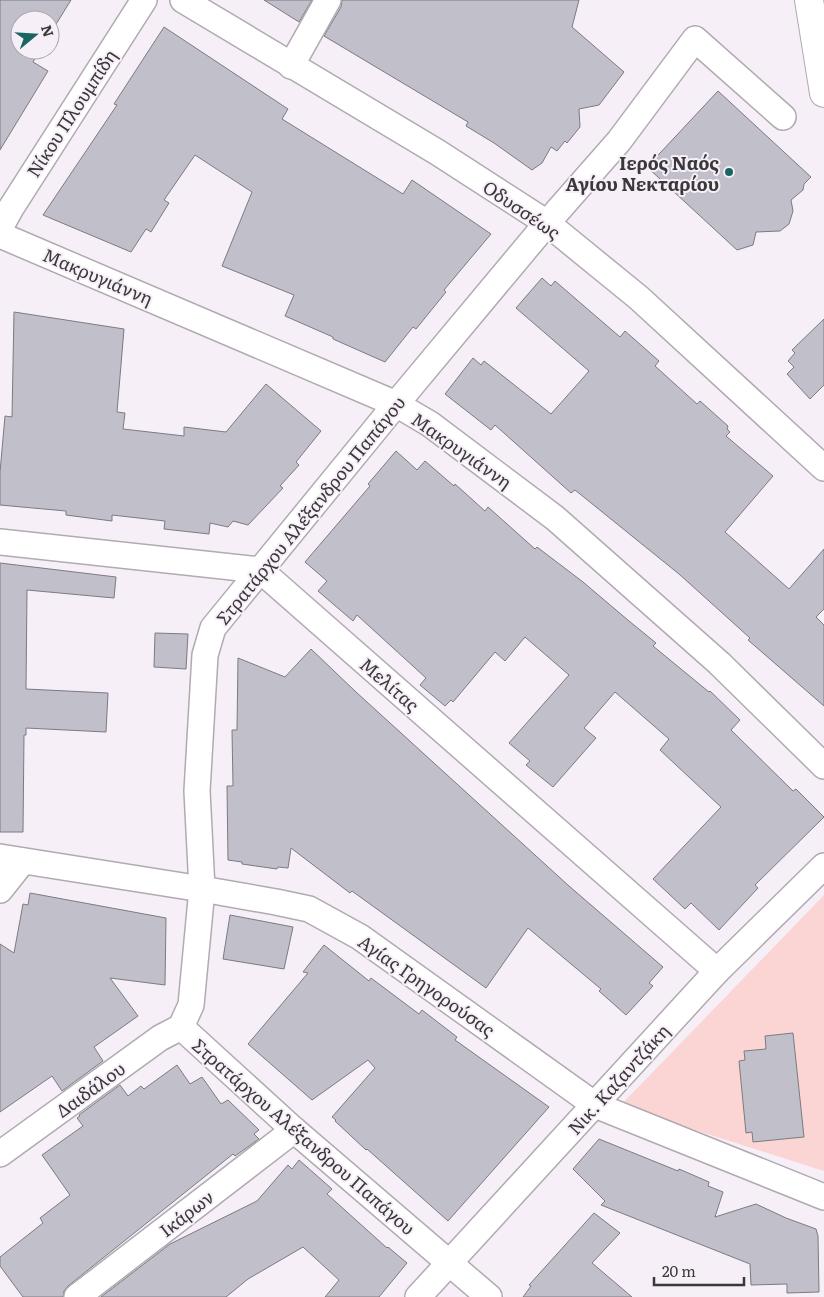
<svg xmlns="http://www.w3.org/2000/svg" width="824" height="1297" viewBox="0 0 824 1297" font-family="Literata,serif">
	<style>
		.green { fill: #fbd5d4 }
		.building { fill: #c1bfc9; stroke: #7c7a82 }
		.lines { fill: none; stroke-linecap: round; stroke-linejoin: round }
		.minor-casing { stroke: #b1aab1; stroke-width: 28 }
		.tertiary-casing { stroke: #b1aab1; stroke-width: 30 }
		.minor { stroke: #fff; stroke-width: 25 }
		.tertiary { stroke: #fff; stroke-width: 28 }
		.poi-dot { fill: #196660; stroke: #f6eff7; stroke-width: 2 }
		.labels { text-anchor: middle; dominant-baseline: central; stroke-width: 4; stroke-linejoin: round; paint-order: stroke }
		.street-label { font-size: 18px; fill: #3b383b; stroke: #f6eff7 }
		.poi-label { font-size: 18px; font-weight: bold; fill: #3b383b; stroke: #f6eff7; text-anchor: end }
	</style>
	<rect width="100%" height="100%" fill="#f6eff7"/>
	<path class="green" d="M824,895v276l-204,-65z"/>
	<g class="building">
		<path d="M0,0h71l-21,34v-14h-30v30h20l-7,12 15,9 -48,79z"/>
		<path d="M264,0h48l-13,22z"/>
		<path d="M342,0h237l-7,27 52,45 -25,33 -20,4 1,18 -13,16 -2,-2 -8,10 -6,-4 -9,16 -10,7 -38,-27 -28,-17 2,-4 -144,-86 17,-29z"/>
		<path d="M164,27l124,82 -6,10 121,75 9,-14 79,54 -47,56 2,2 -30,37 -3,-2 -28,35 -52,-23v-2l-48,-21 9,-21 -72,-29 30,-74 -57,-37 -31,45 5,3 -18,29 -5,-3 -15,23 -88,-37 74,-110 -3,-1z"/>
		<path d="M718,91l93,86 -7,7 -1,6 -12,10 2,11 -4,13 -9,7 -24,1 -3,13 -16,5 -90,-83z"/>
		<path d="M542,278l9,8 4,-5 65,56 5,-6 34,30 -4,5 42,38 3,-3 28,25 -1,3 3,3 -4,4 47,40 -48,56 64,57 35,-40v60l-8,8 8,8v81l-76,-66 2,-2 -71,-64 -104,-84 -4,3 -76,-68 -4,5 -46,-36 28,-36 8,7 3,-4 67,53 32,-36 6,-7 -73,-63z"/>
		<path d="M14,312l110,17 -7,83 8,1 -2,16 61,7v-9l42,5 40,-48 55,47 -25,31 3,3 -19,21 3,2 -35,37 -15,-4 -5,6 -18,-4 -1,11 -45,-5 1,-8 -53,-6v6l-46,-6v-4l-66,-6v-33l5,-56 7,1z"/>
		<path d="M824,319v66l-14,14 -23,-25 7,-7 -6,-6 7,-8 -3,-3z"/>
		<path d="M396,451l21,19 8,-9 29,25 1,-2 30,27 3,-4 47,42 2,-2 46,35 46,39 27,22 -3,3 56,46 1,-1 30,29 -9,10 62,61 3,-2 28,28 -69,68 3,3 -39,42 -28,-27 -6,6 -32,-30 68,-72 -61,-57 9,-11 -54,-47 -31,36 12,10 -43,49 -27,-22 4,-4 -21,-18 60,-68 -44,-38 -20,24 -10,-9 -42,50 -2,-2 -6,6 -25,-21 6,-7 -69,-63 -4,6 -35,-30 9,-10 -22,-19 65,-76 -2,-2z"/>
		<path d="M0,563l116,14 -2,21 -87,-8 -1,99 82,4 -2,39 -80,-4v7h-2l-1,97h-23z"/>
		<path d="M155,633l33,1 -2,35 -32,-2z"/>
		<path d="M311,649l45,43 213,194 94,81 -14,16 4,3 -27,29 -27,-24 2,-2 -73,-61 -42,60 -134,-97 -2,2 -59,-45 -3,20 -10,-1 -1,2 -35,-5v-2l-14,-2 -1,-74h6l-1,-56h5l1,-72 47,19z"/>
		<path d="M30,893l136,25 -1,67 -55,-7 28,38 -44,31 9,14 -41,30 -10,-15 -52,36v-168l14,9 9,-49 5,1z"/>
		<path d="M230,915l63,12 -9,42 -61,-10z"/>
		<path d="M324,945l45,36 2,-3 48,36 3,-4 35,27 -2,3 94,67 -101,114 -81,-72 -1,1 -31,-29 1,-1 -4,-3 43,-49 -7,-8 -56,40 -64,-56 60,-71 -5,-1z"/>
		<path d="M793,1033l11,104 -51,5 -1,-10 -6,1 -7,-72 6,-1 -1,-9 22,-2 -1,-13z"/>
		<path d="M177,1065l13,19 12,-7 19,27 7,-4 31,30 -5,4 5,5 -24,17 -2,-2 -165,132 -4,5 -1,6h-40l-23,-31v-9l43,-34 -3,-5 30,-23 -28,-40 41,-29 -6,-8 3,-2 -1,-1 41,-30 8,11 13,-10 3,3z"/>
		<path d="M599,1139l79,32 1,-2 30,13 -1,4 15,6 -8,25 41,-13 30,14 30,11 2,7 1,56 -32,1v-9l-36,1 -1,-21 -149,-59 4,-4 -32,-32z"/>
		<path d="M299,1160l33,29 -5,5 60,54 1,-1 19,16 -28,34h-54l14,-17 -36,-33 -55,32 -22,18h-125l69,-53 87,-43 31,-36 4,4z"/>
		<path d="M594,1213l26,20 -28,30 40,34h-109l8,-11 -2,-1z"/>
	</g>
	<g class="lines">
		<defs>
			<g id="minor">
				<path d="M183,0l254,152 110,71 92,75 185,170"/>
				<path d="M291,66l37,-66"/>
				<path d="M0,228l11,-20 133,-208"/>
				<path d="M0,235l396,169 34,20 125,94 164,145 105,103"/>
				<path d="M0,542l260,28 457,401"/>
				<path d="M0,857l202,32 74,13 33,7 51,28 235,168 229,92"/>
				<path d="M0,890l23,-29"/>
				<path d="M181,1027l10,-22 11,-116 -5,-98 8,-136 8,-27 183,-224 151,-181 72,-82 76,-102 88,78"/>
				<path d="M181,1027l113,103 195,167"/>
				<path d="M0,1154l160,-116 21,-11"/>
				<path d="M77,1297l217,-167"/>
				<path d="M418,1297l299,-326 107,-105"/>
			</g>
			<path id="tertiary" d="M809,0l15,93"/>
		</defs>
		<use href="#minor" class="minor-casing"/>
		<use href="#tertiary" class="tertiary-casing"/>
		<use href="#minor" class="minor"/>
		<use href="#tertiary" class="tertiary"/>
	</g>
	<circle class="poi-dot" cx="729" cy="172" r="5"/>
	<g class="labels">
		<g class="street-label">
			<text transform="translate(71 113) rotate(-57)">Νίκου Πλουμπίδη</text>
			<text transform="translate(522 209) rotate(34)">Οδυσσέως</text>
			<text transform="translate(98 276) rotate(23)">Μακρυγιάννη</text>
			<text transform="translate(462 450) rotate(35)">Μακρυγιάννη</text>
			<text transform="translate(310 510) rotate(-51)">Στρατάρχου Αλέξανδρου Παπάγου</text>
			<text transform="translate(390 684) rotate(41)">Μελίτας</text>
			<text transform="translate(427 985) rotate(35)">Αγίας Γρηγορούσας</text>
			<text transform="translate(618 1079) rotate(-48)">Νικ. Καζαντζάκη</text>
			<text transform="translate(90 1089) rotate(-36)">Δαιδάλου</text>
			<text transform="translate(304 1136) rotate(41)">Στρατάρχου Αλέξανδρου Παπάγου</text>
			<text transform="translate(186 1213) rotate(-38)">Ικάρων</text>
		</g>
		<g class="poi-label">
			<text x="719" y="162">Ιερός Ναός<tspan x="719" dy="21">Αγίου Νεκταρίου</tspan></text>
		</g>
	</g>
	<g transform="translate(35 35) rotate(72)"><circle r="24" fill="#f6eff7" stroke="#aba6ac"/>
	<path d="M0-4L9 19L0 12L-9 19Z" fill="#196660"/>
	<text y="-8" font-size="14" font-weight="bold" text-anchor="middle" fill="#3b383b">N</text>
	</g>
	<path d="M654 1277v8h90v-8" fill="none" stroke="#3b383b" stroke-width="2.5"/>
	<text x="662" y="1277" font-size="15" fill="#3b383b" stroke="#f6eff7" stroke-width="4" paint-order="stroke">20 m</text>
</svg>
